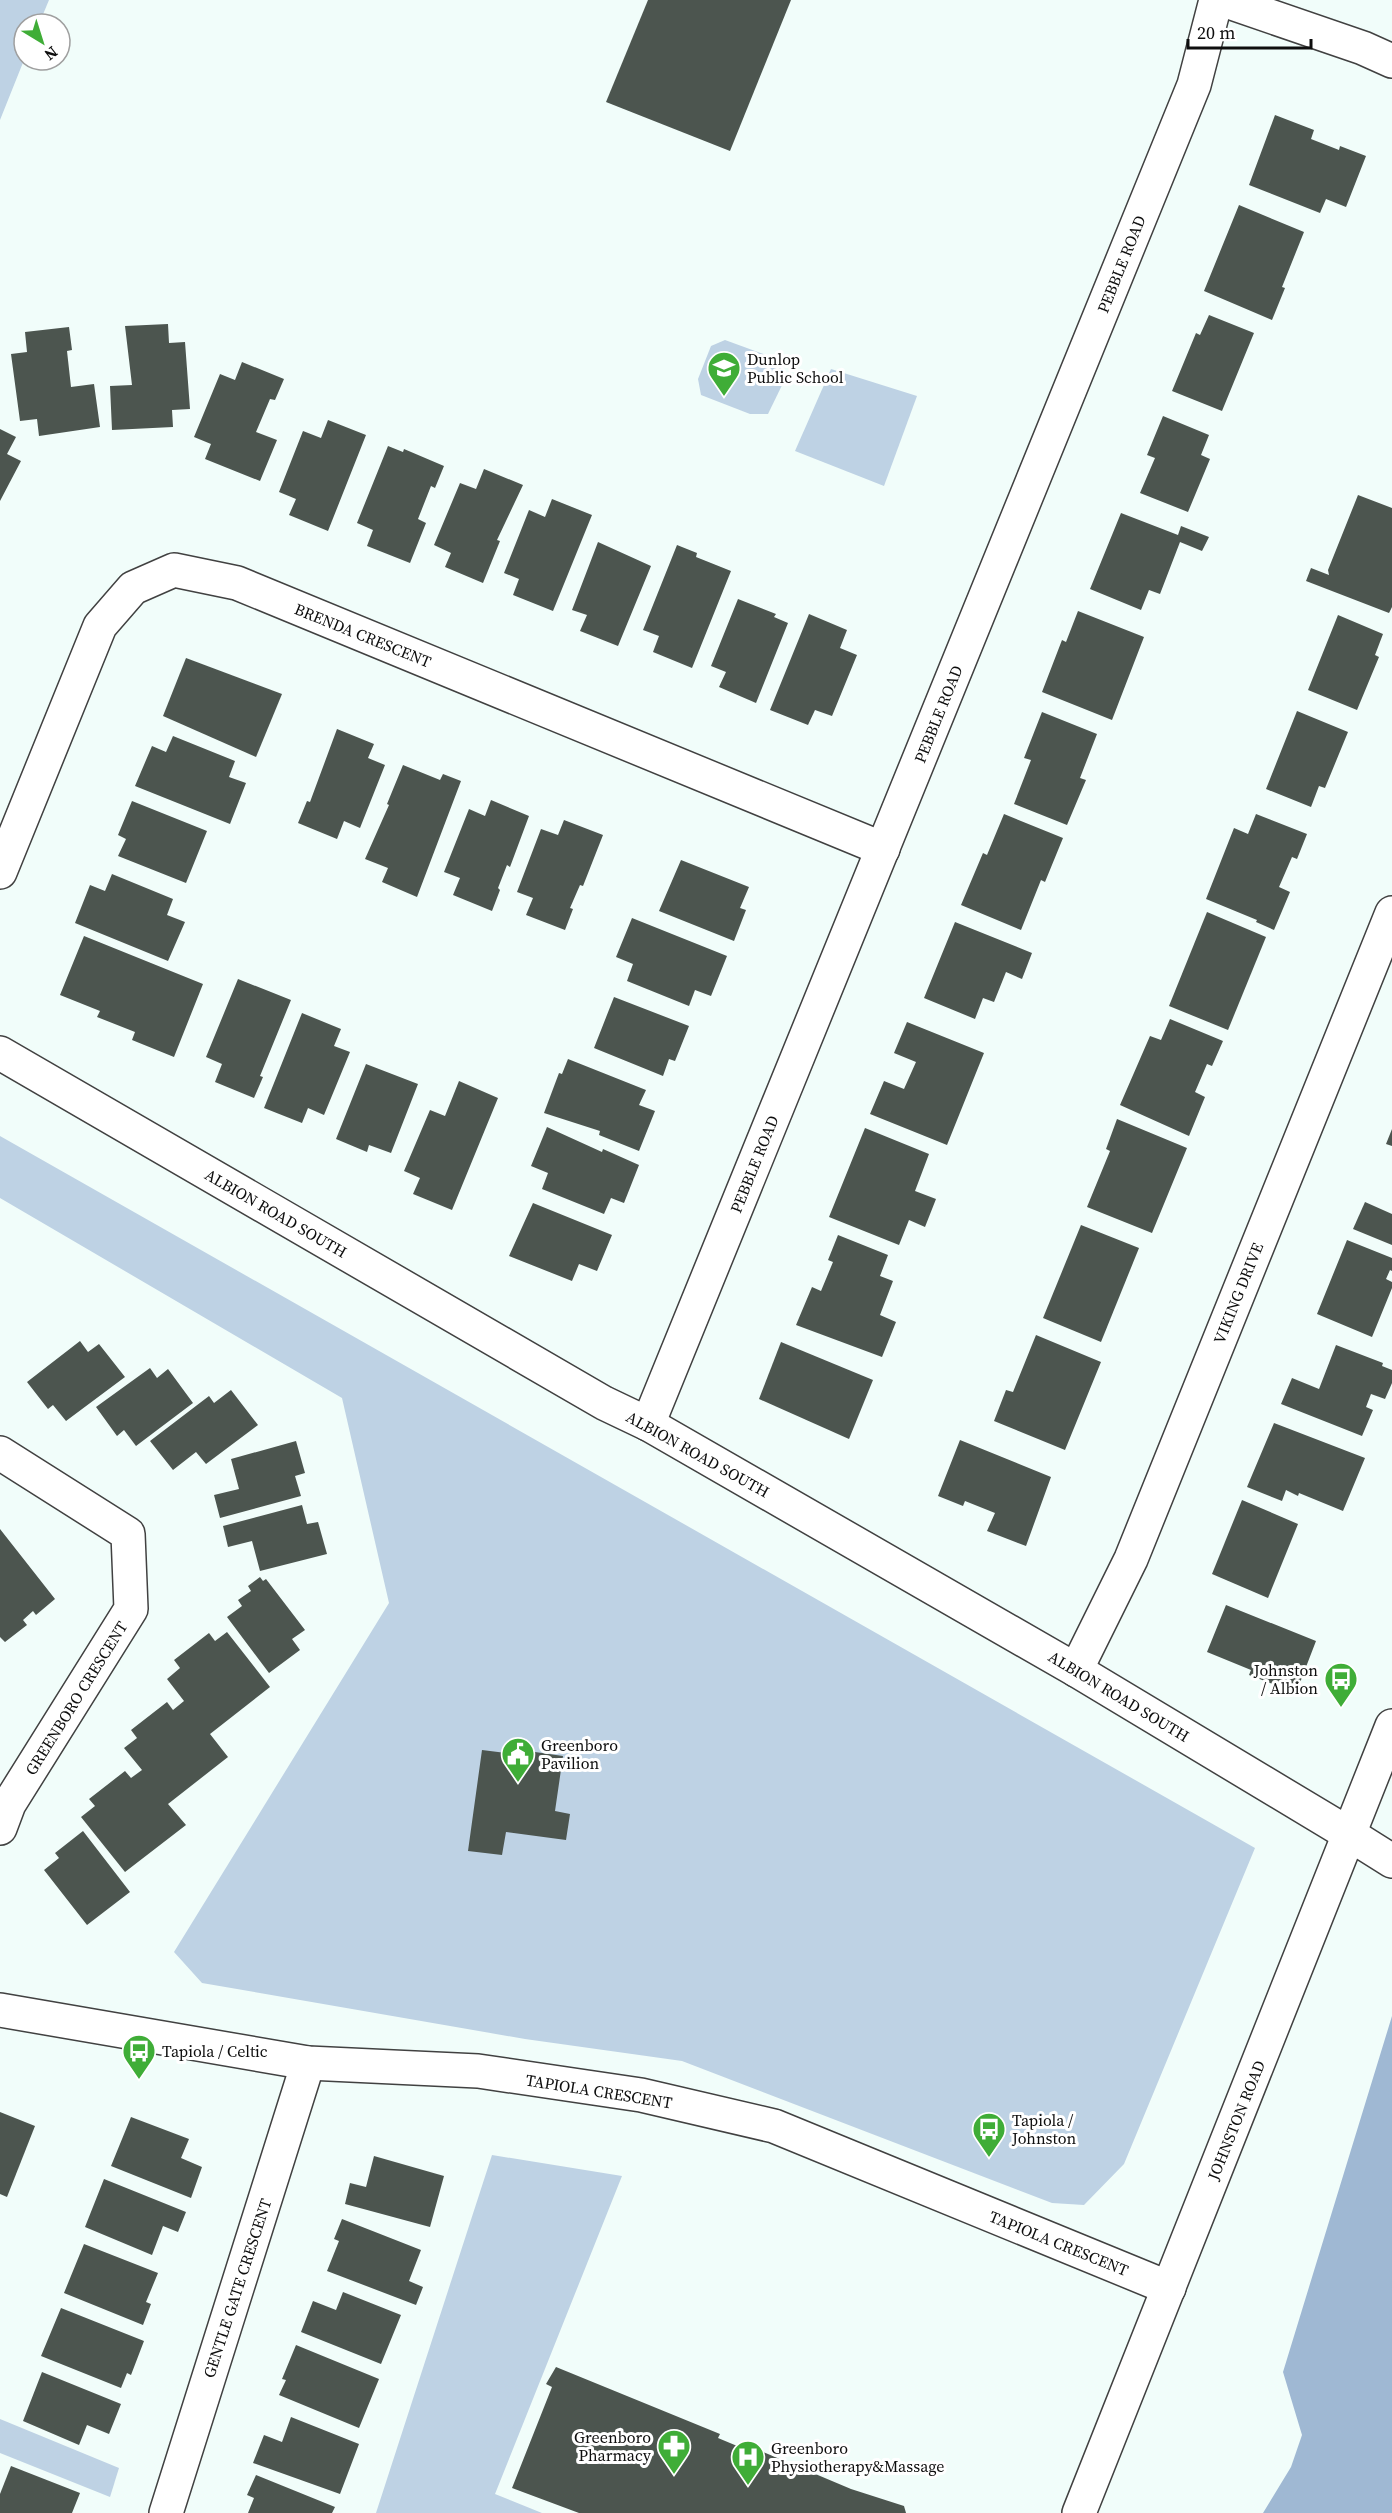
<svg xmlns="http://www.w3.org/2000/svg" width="1392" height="2513" viewBox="0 0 1392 2513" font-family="'Source Serif 4',serif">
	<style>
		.green { fill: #bed2e4 }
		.forest { fill: #9fb8d3 }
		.building { fill: #4c554f }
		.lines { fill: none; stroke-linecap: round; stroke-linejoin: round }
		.minor-casing { stroke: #414141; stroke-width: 36 }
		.tertiary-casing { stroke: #414141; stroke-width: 36 }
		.minor { stroke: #fff; stroke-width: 33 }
		.tertiary { stroke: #fff; stroke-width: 33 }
		.labels { text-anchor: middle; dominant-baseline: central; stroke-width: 6; stroke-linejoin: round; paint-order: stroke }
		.street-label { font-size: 16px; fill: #0e0e0e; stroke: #fff }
		.poi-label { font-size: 16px; fill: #0e0e0e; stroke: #fff; text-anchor: start }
	</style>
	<rect width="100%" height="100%" fill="#f1fdfa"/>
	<g class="green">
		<path d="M0,0h49l-10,24h-15v36l-24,60z"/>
		<path d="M725,340l52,19 9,18 -18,37h-18l-49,-19 -3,-16 13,-33z"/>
		<path d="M831,369l86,27 -33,90 -89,-35z"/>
		<path d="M0,1136l1255,712 -131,316 -40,41 -32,-2 -370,-142 -157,-22 -323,-56 -28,-31 215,-349 -47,-205 -342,-200z"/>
		<path d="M492,2155l130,21 -127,318 47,19h-166z"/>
		<path d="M0,2419l119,49 -9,29 -110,-44z"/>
	</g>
	<path class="forest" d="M1392,2016v497h-129l28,-46 11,-32 -19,-63z"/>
	<g class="building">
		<path d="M648,0h143l-61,151 -124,-49z"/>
		<path d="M1275,115l39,15 -3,9 28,11 1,-4 26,10 -20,51 -20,-8 -6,14 -71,-28z"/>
		<path d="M1239,205l65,27 -22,55 3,1 -13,32 -68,-29z"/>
		<path d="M1209,315l45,18 -32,78 -50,-20 24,-58 4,2z"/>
		<path d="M168,324l1,19 16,-1 5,67 -18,1 1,17 -61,3 -2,-44 22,-1 -7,-59z"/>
		<path d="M69,327l3,23 -5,1 4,36 23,-3 6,43 -61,9 -2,-17 -17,2 -9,-67 16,-2 -2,-20z"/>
		<path d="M242,362l42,17 -9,21 -5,-1 -14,33 21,8 -17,41 -55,-22 6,-15 -17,-7 26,-63 15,6z"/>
		<path d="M1163,416l46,19 -8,20 9,4 -22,53 -48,-19 15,-35 -8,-3z"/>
		<path d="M328,420l38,15 -38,96 -39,-16 7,-16 -17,-7 24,-61 18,7z"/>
		<path d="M0,429l16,8 -9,17 14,7 -21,40z"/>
		<path d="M388,446l15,6 1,-3 40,17 -9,22 -4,-2 -13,33 8,4 -16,40 -43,-17 6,-16 -16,-7z"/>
		<path d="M484,469l39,16 -26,55 3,1 -17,42 -38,-16 6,-14 -17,-8 26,-62 16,6z"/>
		<path d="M1358,495l34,13v99l-3,6 -83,-32 5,-13 18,7 -1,-5z"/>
		<path d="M552,499l40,16 -39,96 -40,-16 6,-16 -15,-6 25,-63 16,7z"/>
		<path d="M1121,513l57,22 3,-9 28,11 -7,14 -22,-9 -20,52 -11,-4 -8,20 -51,-21z"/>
		<path d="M598,542l53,24 -33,80 -38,-15 7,-16 -15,-5z"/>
		<path d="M677,545l20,8 -1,4 35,14 -39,97 -39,-16 6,-16 -16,-6z"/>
		<path d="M738,599l38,15 -2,3 14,6 -32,80 -37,-16 7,-15 -15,-6z"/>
		<path d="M1078,611l66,26 -32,83 -70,-28 20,-52 4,2z"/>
		<path d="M809,614l38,16 -7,18 17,7 -25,61 -17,-6 -7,15 -38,-15z"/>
		<path d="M1338,615l45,19 -8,21 4,2 -22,53 -49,-20z"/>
		<path d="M186,658l96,36 -26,63 -93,-41z"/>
		<path d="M1297,711l51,21 -23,56 -6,-2 -8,21 -45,-18z"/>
		<path d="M1042,712l55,22 -17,44 6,2 -19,45 -53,-21 17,-44 -7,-2z"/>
		<path d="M337,729l37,15 -6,14 17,7 -25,63 -16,-7 -7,18 -39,-16 9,-22 3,1z"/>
		<path d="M173,736l62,25 -6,16 17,6 -16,41 -95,-38 17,-40 14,6z"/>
		<path d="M403,765l37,15 3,-6 18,7 -44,116 -35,-15 6,-14 -23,-9 24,-54 -2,-1z"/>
		<path d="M491,800l38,16 -19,51 -3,-2 -9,23 2,2 -8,21 -39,-16 7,-17 -16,-6 25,-63 16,7z"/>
		<path d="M132,801l75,30 -21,52 -68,-27 8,-17 -8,-4z"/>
		<path d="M1004,814l59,24 -18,44 -4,-2 -20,50 -60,-25 22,-52 4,2z"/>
		<path d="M1256,814l51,20 -10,25 -5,-2 -13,30 11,5 -16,38 -18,-8 1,-2 -51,-21 28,-71 14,6z"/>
		<path d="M564,820l39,15 -20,51 -3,-1 -10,23 3,1 -8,21 -39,-15 7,-17 -16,-6 24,-63 17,6z"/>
		<path d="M681,860l68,27 -9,21 6,2 -12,31 -75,-30z"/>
		<path d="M112,874l61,25 -6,16 18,7 -17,39 -93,-38 15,-38 15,6z"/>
		<path d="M1207,912l59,25 -38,93 -59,-24z"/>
		<path d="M632,918l95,38 -16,40 -16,-6 -6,16 -62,-25 6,-17 -17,-7z"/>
		<path d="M955,922l77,31 -10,26 -16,-7 -12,30 -11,-4 -8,21 -51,-21z"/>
		<path d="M84,936l119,48 -29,73 -42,-17 3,-8 -38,-15 3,-6 -40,-16z"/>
		<path d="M238,979l53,21 -31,76 3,1 -9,21 -39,-16 7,-18 -16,-7z"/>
		<path d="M614,997l75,29 -14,35 -6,-2 -6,17 -69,-28z"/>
		<path d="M302,1013l39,16 -7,17 16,6 -26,63 -16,-7 -6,15 -38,-15z"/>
		<path d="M1170,1019l53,22 -11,25 -5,-2 -12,28 10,5 -16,39 -69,-31 30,-69 11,4z"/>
		<path d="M907,1022l77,31 -37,92 -77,-31 14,-33 20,8 12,-27 -22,-9z"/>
		<path d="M568,1059l78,31 -7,15 16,6 -16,40 -40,-16 1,-4 -56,-18 15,-40 3,1z"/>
		<path d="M366,1064l52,20 -27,69 -22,-8 -2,7 -31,-13z"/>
		<path d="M459,1081l39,17 -46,112 -39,-16 7,-16 -16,-7 26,-61 15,6z"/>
		<path d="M1117,1119l70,29 -35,85 -65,-26 23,-56 -4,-2z"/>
		<path d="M547,1127l55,25 1,-3 36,16 -15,38 -13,-5 -7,16 -62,-25 6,-16 -17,-7z"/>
		<path d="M865,1128l64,26 -14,37 21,8 -11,28 -16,-7 -10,25 -70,-28z"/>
		<path d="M1392,1129v17l-6,-2z"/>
		<path d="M1365,1202l27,12v31l-39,-16z"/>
		<path d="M533,1203l79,32 -15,36 -18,-7 -7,17 -63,-25z"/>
		<path d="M1081,1225l58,23 -38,94 -58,-24z"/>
		<path d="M838,1235l50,20 -8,21 13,5 -13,34 16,7 -14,35 -86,-32 16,-38 9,4 12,-29 -5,-2z"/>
		<path d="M1347,1240l45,18v13l-2,-1 -4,9 6,3v6l-20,49 -55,-23z"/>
		<path d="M1036,1335l65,27 -36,88 -71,-29 12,-31 7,2z"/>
		<path d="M80,1341l8,11 11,-8 26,33 -59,44 -13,-16 -5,4 -21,-27z"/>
		<path d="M781,1342l92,38 -24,59 -90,-40z"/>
		<path d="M1336,1345l47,18 -1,3 10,4v13l-7,16 -14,-5 -5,13 7,3 -11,26 -81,-32 11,-26 27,11z"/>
		<path d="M150,1368l7,10 11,-9 25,34 -57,43 -12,-16 -7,6 -21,-29z"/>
		<path d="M231,1390l27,35 -52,39 -10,-12 -23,18 -23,-29 59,-45 5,7z"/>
		<path d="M1274,1423l91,35 -22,53 -44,-18 -1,3 -12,-6 -4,11 -35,-14z"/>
		<path d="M960,1440l91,37 -25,69 -39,-15 8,-18 -30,-12 -2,5 -25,-10z"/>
		<path d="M296,1441l9,32 -10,3 6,20 -81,22 -6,-23 25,-6 -8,-30z"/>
		<path d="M1242,1500l56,24 -30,74 -56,-24z"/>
		<path d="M302,1505l5,19 11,-2 9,32 -67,17 -8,-30 -24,6 -5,-21z"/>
		<path d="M0,1529l55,70 -19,16 -3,-4 -10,9 4,5 -22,17 -5,-5z"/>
		<path d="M260,1577l3,4 3,-2 39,51 -13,9 8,11 -31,23 -42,-56 15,-11 -4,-6 13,-9 -3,-5z"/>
		<path d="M1226,1605l90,36 -20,52 -47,-18 2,-5 -44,-18z"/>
		<path d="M227,1632l43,55 -60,47 18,23 -60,47 18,21 -61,47 -44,-55 14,-11 -6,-7 36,-28 6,7 11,-8 -18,-22 13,-10 -6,-8 36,-28 6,8 11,-9 -17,-22 13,-11 -6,-8 35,-27 6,8z"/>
		<path d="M514,1749l49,7 -8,55 15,3 -4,26 -60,-8 -4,23 -34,-4 14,-101 31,4z"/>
		<path d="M83,1831l47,61 -43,33 -43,-55 15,-12 -4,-5z"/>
		<path d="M0,2112l35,14 -28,71 -7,-3z"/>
		<path d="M131,2117l58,22 -8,19 21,9 -11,31 -80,-32z"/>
		<path d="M374,2156l70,20 -14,51 -85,-23 5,-21 16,4z"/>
		<path d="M104,2179l82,33 -8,20 -15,-6 -11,29 -67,-28z"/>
		<path d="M342,2219l79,31 -12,31 14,6 -7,18 -89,-34 12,-30 -5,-2z"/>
		<path d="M84,2244l74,29 -12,29 5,2 -8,21 -79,-32z"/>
		<path d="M343,2292l58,23 -20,49 -80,-32 12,-31 23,9z"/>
		<path d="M61,2308l83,33 -13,34 -4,-2 -6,15 -80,-32z"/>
		<path d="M296,2345l83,34 -20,49 -80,-33 7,-15 -4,-1z"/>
		<path d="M556,2367l164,67 -2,4 24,10 2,-4 107,45 53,17 2,7h-327l-67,-25 40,-101 -6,-3z"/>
		<path d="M42,2372l79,32 -12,30 -22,-9 -8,20 -56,-24z"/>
		<path d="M291,2417l68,27 -19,50 -87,-31 11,-28 18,7z"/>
		<path d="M11,2466l69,27 -8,20h-72v-19z"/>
		<path d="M256,2475l79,32 -3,6h-84l6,-15 -7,-3z"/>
	</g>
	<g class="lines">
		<defs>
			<g id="minor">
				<path d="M1223,0l140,48 29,13"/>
				<path d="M0,872l100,-246 33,-38 41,-18 63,13 646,266"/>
				<path d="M648,1424l546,-1339 22,-85"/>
				<path d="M0,1453l128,81 3,75 -122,195 -9,24"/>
				<path d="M1076,1670l55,-111 261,-646"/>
				<path d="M1349,1834l43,27"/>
				<path d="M166,2513l142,-450"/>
			</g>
			<g id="tertiary">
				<path d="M0,1053l604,350 44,21 428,246 273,164"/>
				<path d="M0,2010l308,53 170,8 163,24 133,31 395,162"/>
				<path d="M1079,2513l313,-787"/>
			</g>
		</defs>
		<use href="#minor" class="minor-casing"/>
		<use href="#tertiary" class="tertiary-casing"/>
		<use href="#minor" class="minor"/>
		<use href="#tertiary" class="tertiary"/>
	</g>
	<defs>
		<symbol id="school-pin" viewBox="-11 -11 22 30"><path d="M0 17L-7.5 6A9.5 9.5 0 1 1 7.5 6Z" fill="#3fad37" stroke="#fff"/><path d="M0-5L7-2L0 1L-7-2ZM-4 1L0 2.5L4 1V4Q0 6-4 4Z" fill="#fff"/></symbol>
		<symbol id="bus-pin" viewBox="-11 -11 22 30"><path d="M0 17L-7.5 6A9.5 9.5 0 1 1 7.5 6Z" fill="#3fad37" stroke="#fff"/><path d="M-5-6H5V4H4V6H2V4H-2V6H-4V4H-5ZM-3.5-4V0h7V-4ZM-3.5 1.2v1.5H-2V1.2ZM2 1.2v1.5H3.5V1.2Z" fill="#fff"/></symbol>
		<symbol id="civic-pin" viewBox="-11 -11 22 30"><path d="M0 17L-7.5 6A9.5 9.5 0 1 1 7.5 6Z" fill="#3fad37" stroke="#fff"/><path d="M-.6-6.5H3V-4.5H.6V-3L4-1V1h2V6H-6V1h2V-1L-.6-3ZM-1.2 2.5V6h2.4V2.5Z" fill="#fff"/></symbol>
		<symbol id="pharmacy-pin" viewBox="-11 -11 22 30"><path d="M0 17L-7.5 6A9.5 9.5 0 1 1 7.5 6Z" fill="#3fad37" stroke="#fff"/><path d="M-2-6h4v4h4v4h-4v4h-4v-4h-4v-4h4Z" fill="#fff"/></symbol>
		<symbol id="hospital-pin" viewBox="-11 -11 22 30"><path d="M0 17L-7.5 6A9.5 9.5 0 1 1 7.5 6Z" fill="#3fad37" stroke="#fff"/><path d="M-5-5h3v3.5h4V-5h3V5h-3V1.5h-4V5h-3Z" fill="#fff"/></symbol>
	</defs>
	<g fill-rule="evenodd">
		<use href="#school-pin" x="705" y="349" width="38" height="52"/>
		<use href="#bus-pin" x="1322" y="1660" width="38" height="52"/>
		<use href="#civic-pin" x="499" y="1735" width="38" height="52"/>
		<use href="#bus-pin" x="120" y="2032" width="38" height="52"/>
		<use href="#bus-pin" x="970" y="2110" width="38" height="52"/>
		<use href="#pharmacy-pin" x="655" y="2427" width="38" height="52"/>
		<use href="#hospital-pin" x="729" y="2438" width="38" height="52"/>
	</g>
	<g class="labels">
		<g class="street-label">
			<text transform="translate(1121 264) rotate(-68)">PEBBLE ROAD</text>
			<text transform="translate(363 635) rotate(22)">BRENDA CRESCENT</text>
			<text transform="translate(938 714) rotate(-68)">PEBBLE ROAD</text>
			<text transform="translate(754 1164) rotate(-68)">PEBBLE ROAD</text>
			<text transform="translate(276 1213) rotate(30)">ALBION ROAD SOUTH</text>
			<text transform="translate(1238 1293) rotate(-68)">VIKING DRIVE</text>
			<text transform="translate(698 1454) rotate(29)">ALBION ROAD SOUTH</text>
			<text transform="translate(1119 1696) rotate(31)">ALBION ROAD SOUTH</text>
			<text transform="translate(76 1698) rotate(-58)">GREENBORO CRESCENT</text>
			<text transform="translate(599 2091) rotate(9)">TAPIOLA CRESCENT</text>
			<text transform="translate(1236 2120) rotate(-68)">JOHNSTON ROAD</text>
			<text transform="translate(1059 2243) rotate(22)">TAPIOLA CRESCENT</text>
			<text transform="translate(237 2288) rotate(-72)">GENTLE GATE CRESCENT</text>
		</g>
		<g class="poi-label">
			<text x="747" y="359">Dunlop<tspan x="747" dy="18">Public School</tspan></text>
			<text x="1318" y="1670" text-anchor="end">Johnston<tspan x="1318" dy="18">/ Albion</tspan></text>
			<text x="541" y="1745">Greenboro<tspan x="541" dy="18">Pavilion</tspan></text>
			<text x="162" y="2051">Tapiola / Celtic</text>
			<text x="1012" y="2120">Tapiola /<tspan x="1012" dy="18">Johnston</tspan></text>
			<text x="651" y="2437" text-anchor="end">Greenboro<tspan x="651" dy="18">Pharmacy</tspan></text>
			<text x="771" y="2448">Greenboro<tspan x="771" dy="18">Physiotherapy&amp;Massage</tspan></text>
		</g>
	</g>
	<g transform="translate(42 42) rotate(142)"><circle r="28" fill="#ffffff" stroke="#9f9f9f" stroke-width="1.5"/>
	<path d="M0-4.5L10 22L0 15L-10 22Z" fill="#3fad37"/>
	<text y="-9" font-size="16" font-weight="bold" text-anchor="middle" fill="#0e0e0e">N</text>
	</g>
	<path d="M1188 39v9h123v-9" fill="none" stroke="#0e0e0e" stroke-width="3"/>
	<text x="1197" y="39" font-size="18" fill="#0e0e0e" stroke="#ffffff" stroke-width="4.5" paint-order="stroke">20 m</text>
</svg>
